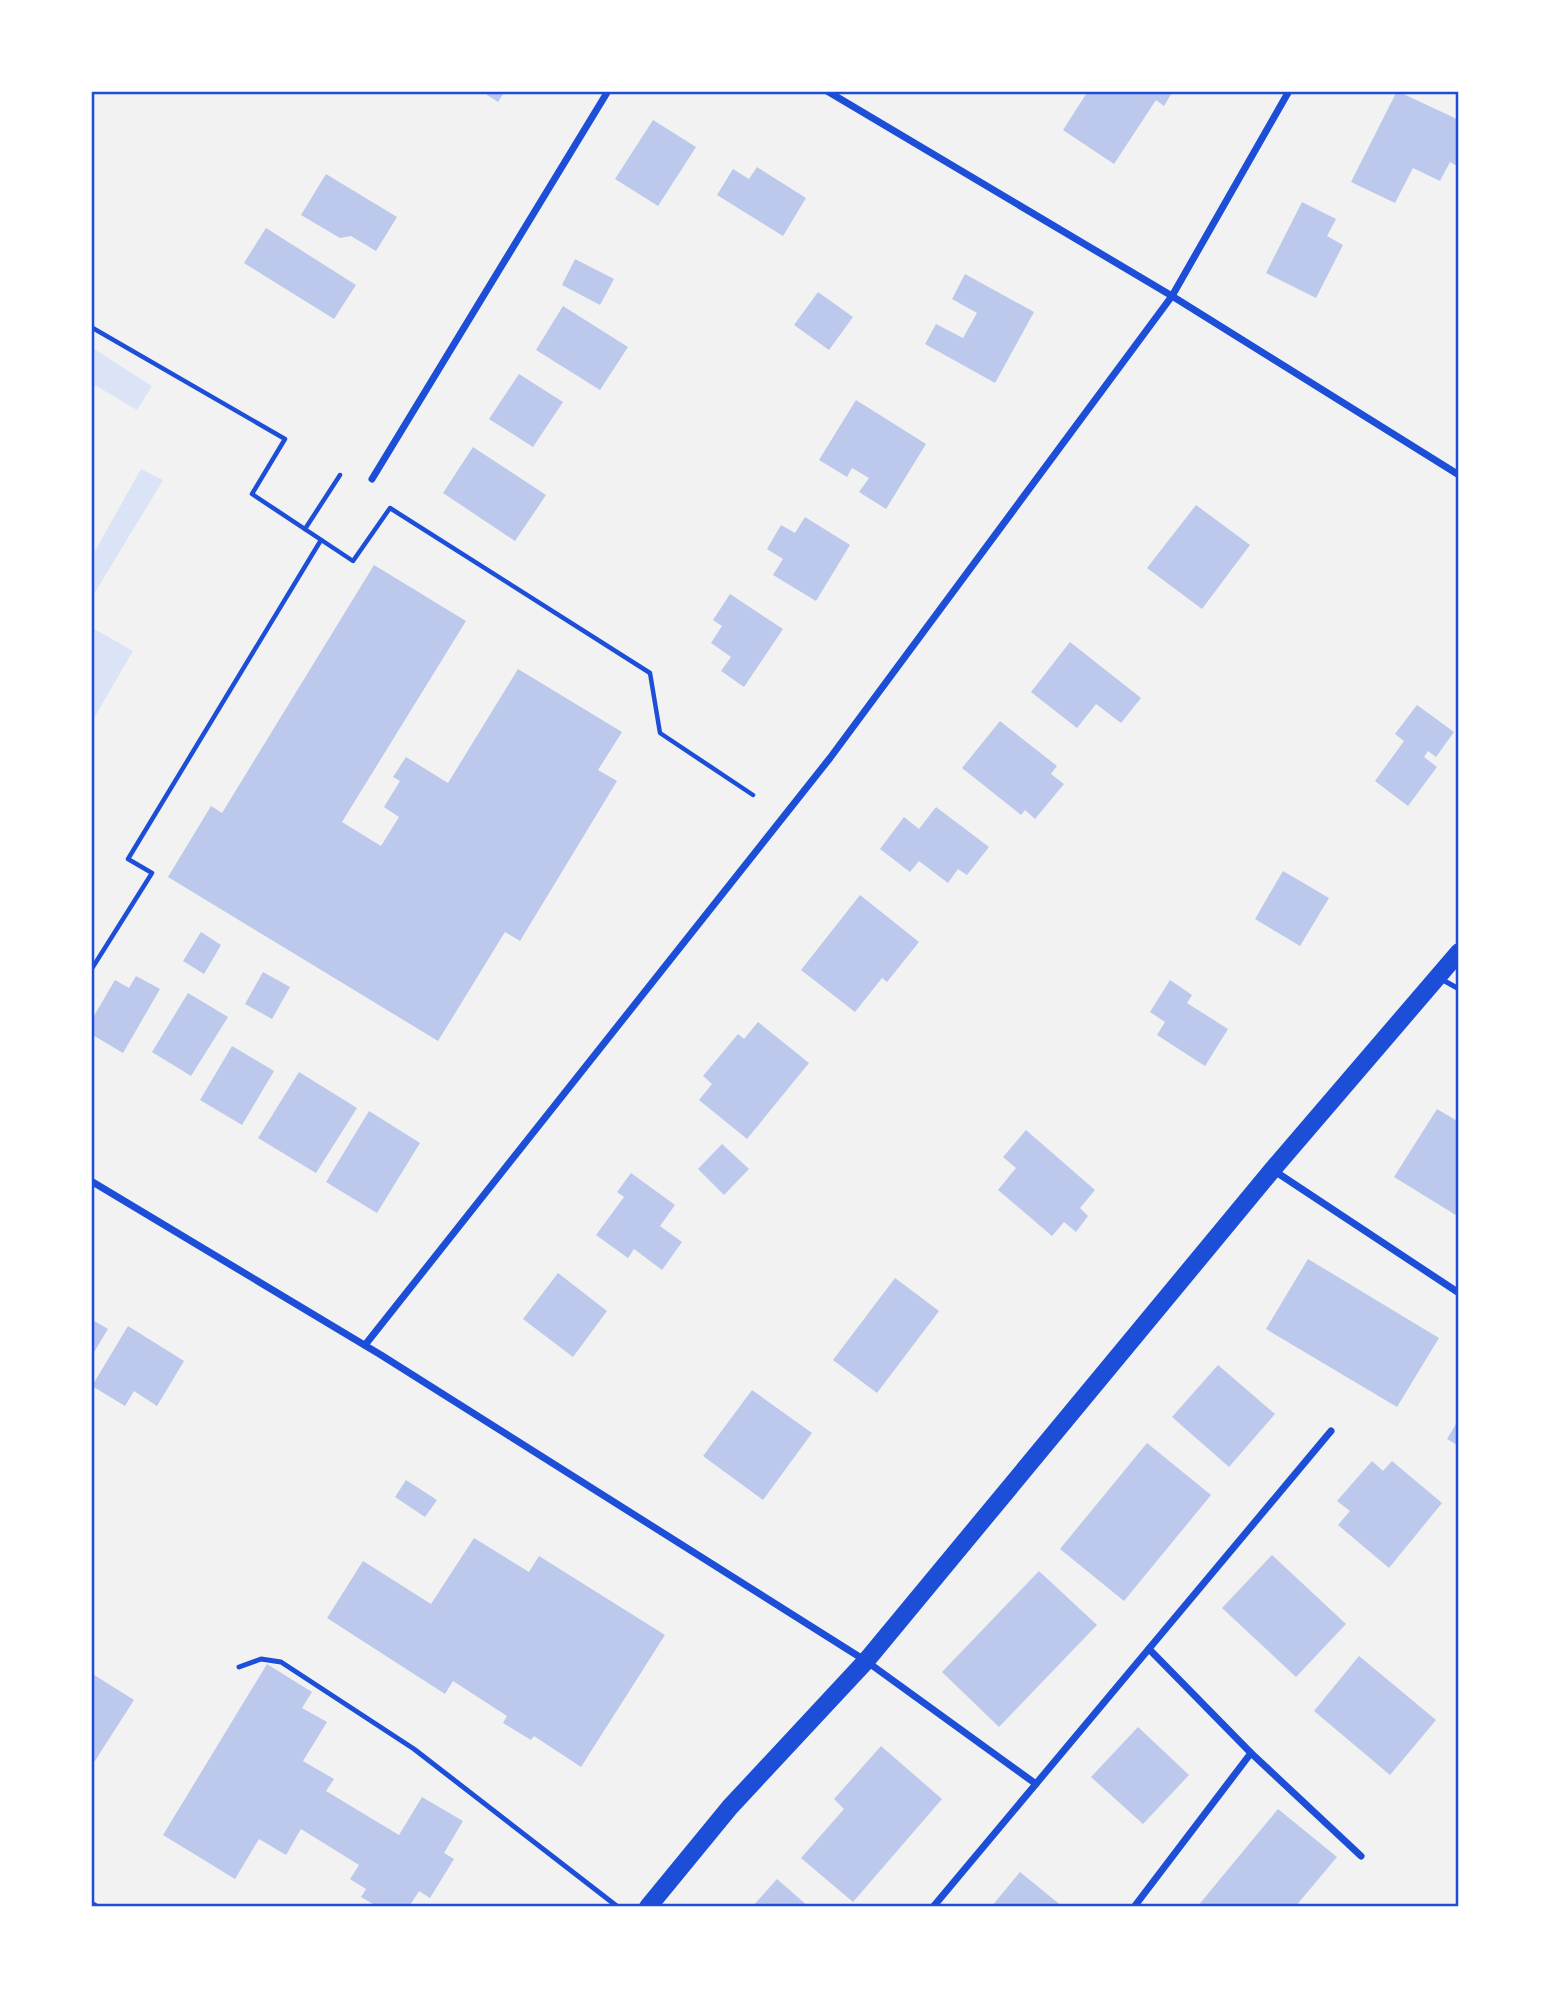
<svg xmlns="http://www.w3.org/2000/svg" width="1550" height="1998" viewBox="0 0 1550 1998" font-family="'DM Sans',sans-serif">
	<style>
		.green { fill: #dbe4f7 }
		.building { fill: #bdc9ec }
		.lines { fill: none; stroke-linecap: round; stroke-linejoin: round }
		.path { stroke: #1d4ed8; stroke-width: 4.5 }
		.service { stroke: #1d4ed8; stroke-width: 5 }
		.minor { stroke: #1d4ed8; stroke-width: 7 }
		.primary { stroke: #1d4ed8; stroke-width: 18 }
		.neatline { fill: none; stroke: #1d4ed8; stroke-width: 2.5 }
	</style>
	<rect width="100%" height="100%" fill="#f2f2f2"/>
	<g class="green">
		<path d="M91,347l61,39 -15,24 -46,-27z"/>
		<path d="M141,469l22,11 -72,119v-41z"/>
		<path d="M91,627l42,24 -42,72z"/>
	</g>
	<g class="building">
		<path d="M481,91h24l-7,11z"/>
		<path d="M1088,91h85l-9,15 -8,-6 -42,64 -51,-34z"/>
		<path d="M1397,91l62,29v47l-9,-5 -10,19 -27,-13 -18,35 -44,-21z"/>
		<path d="M653,120l43,27 -38,59 -43,-27z"/>
		<path d="M757,167l49,31 -23,38 -66,-41 16,-26 16,10z"/>
		<path d="M326,174l71,43 -21,34 -25,-15 -11,2 -39,-23z"/>
		<path d="M1302,202l34,17 -9,17 16,9 -27,53 -50,-25z"/>
		<path d="M266,228l90,57 -22,34 -90,-56z"/>
		<path d="M575,259l39,20 -14,26 -38,-20z"/>
		<path d="M965,274l69,38 -39,71 -70,-39 11,-20 27,14 14,-25 -25,-14z"/>
		<path d="M818,292l35,25 -24,33 -35,-25z"/>
		<path d="M563,306l65,41 -28,43 -64,-40z"/>
		<path d="M519,374l44,28 -30,45 -44,-28z"/>
		<path d="M856,400l70,44 -40,65 -27,-17 10,-14 -17,-10 -5,9 -28,-17z"/>
		<path d="M473,447l73,48 -31,46 -72,-48z"/>
		<path d="M1196,505l54,40 -48,64 -55,-41z"/>
		<path d="M805,517l45,28 -34,56 -43,-26 10,-16 -16,-10 14,-24 14,8z"/>
		<path d="M374,565l92,56 -124,201 39,24 18,-29 -15,-10 16,-26 -7,-4 13,-20 42,26 70,-114 104,63 -24,38 19,11 -97,160 -15,-9 -67,109 -270,-164 43,-71 11,7z"/>
		<path d="M730,594l53,35 -39,58 -23,-16 10,-14 -20,-14 11,-17 -9,-6z"/>
		<path d="M1070,642l71,56 -20,25 -25,-19 -19,24 -46,-36z"/>
		<path d="M1417,705l37,27 -18,25 -8,-6 -4,6 13,10 -29,39 -33,-25 29,-40 -9,-7z"/>
		<path d="M1000,721l57,45 -6,8 13,10 -29,35 -10,-9 -4,5 -59,-47z"/>
		<path d="M936,807l53,40 -22,28 -9,-6 -10,14 -29,-22 -9,11 -30,-23 24,-32 15,12z"/>
		<path d="M1283,871l46,27 -29,48 -45,-27z"/>
		<path d="M860,895l59,47 -32,40 -5,-4 -27,34 -54,-42z"/>
		<path d="M201,932l20,13 -17,29 -21,-13z"/>
		<path d="M263,972l27,15 -18,32 -27,-15z"/>
		<path d="M136,976l24,13 -37,64 -32,-19v-13l24,-41 14,8z"/>
		<path d="M1170,980l22,15 -5,8 41,26 -23,37 -48,-31 8,-13 -15,-10z"/>
		<path d="M188,993l40,24 -37,59 -39,-24z"/>
		<path d="M758,1022l51,41 -62,76 -48,-39 13,-16 -9,-8 35,-42 6,5z"/>
		<path d="M232,1046l42,25 -32,54 -42,-25z"/>
		<path d="M299,1072l58,36 -41,65 -58,-35z"/>
		<path d="M1437,1109l22,13v95l-65,-40z"/>
		<path d="M369,1111l51,32 -43,70 -51,-31z"/>
		<path d="M1026,1130l69,60 -15,18 8,8 -12,16 -12,-10 -12,14 -54,-46 18,-22 -13,-11z"/>
		<path d="M722,1144l27,25 -25,26 -26,-26z"/>
		<path d="M631,1173l44,32 -15,21 22,16 -20,28 -28,-21 -6,9 -32,-23 28,-38 -7,-5z"/>
		<path d="M1308,1259l131,79 -42,69 -131,-78z"/>
		<path d="M558,1273l49,38 -34,46 -50,-38z"/>
		<path d="M895,1278l44,33 -62,82 -44,-33z"/>
		<path d="M91,1319l17,10 -17,28z"/>
		<path d="M128,1326l56,35 -27,45 -23,-15 -9,15 -33,-20z"/>
		<path d="M1218,1365l57,49 -46,53 -57,-50z"/>
		<path d="M752,1390l60,43 -49,67 -60,-44z"/>
		<path d="M1459,1419v27l-12,-7z"/>
		<path d="M1147,1443l64,52 -87,106 -64,-52z"/>
		<path d="M1372,1461l11,10 9,-10 50,42 -53,65 -51,-43 12,-14 -13,-10z"/>
		<path d="M406,1480l31,20 -12,17 -30,-20z"/>
		<path d="M474,1538l55,34 10,-16 126,79 -84,132 -47,-31 -3,4 -28,-17 4,-7 -54,-35 -8,13 -118,-76 36,-57 68,43z"/>
		<path d="M1272,1555l74,69 -50,53 -74,-69z"/>
		<path d="M1039,1571l58,54 -98,102 -57,-55z"/>
		<path d="M1359,1656l77,64 -46,55 -76,-64z"/>
		<path d="M267,1664l45,28 -10,16 25,14 -24,39 31,18 -8,12 73,44 23,-38 41,24 -19,32 10,6 -24,39 -11,-7 -10,16h-31l-17,-10 5,-8 -16,-10 9,-14 -58,-36 -15,26 -27,-16 -24,40 -72,-44z"/>
		<path d="M91,1673l43,27 -43,67z"/>
		<path d="M1138,1727l51,48 -46,49 -52,-47z"/>
		<path d="M881,1746l61,53 -89,103 -52,-44 43,-49 -10,-10z"/>
		<path d="M1278,1809l59,48 -42,50h-98z"/>
		<path d="M1020,1872l43,35h-72z"/>
		<path d="M777,1879l32,28h-57z"/>
	</g>
	<g class="lines">
		<g class="path">
			<path d="M91,327l194,112 -33,55 101,67 37,-53 260,165 10,60 93,62"/>
			<path d="M305,529l35,-54"/>
			<path d="M91,970l61,-97 -24,-14 193,-319"/>
		</g>
		<g class="service">
			<path d="M1441,979l18,10"/>
			<path d="M239,1667l22,-8 20,3 133,87 204,158"/>
		</g>
		<g class="minor">
			<path d="M827,91l345,205 287,179"/>
			<path d="M372,479l236,-388"/>
			<path d="M1273,1170l186,123"/>
			<path d="M91,1181l290,174 485,306 170,123"/>
			<path d="M365,1345l465,-587 342,-462 117,-205"/>
			<path d="M1149,1649l102,104 110,103"/>
			<path d="M91,1904l5,3"/>
			<path d="M933,1907l398,-476"/>
			<path d="M1134,1907l117,-154"/>
		</g>
		<path class="primary" d="M648,1907l82,-100 136,-146 407,-492 186,-217"/>
	</g>
	<rect width="1550" height="1998" fill="none" stroke="#ffffff" stroke-width="186"/>
	<rect x="93" y="93" width="1364" height="1812" class="neatline"/>
</svg>
